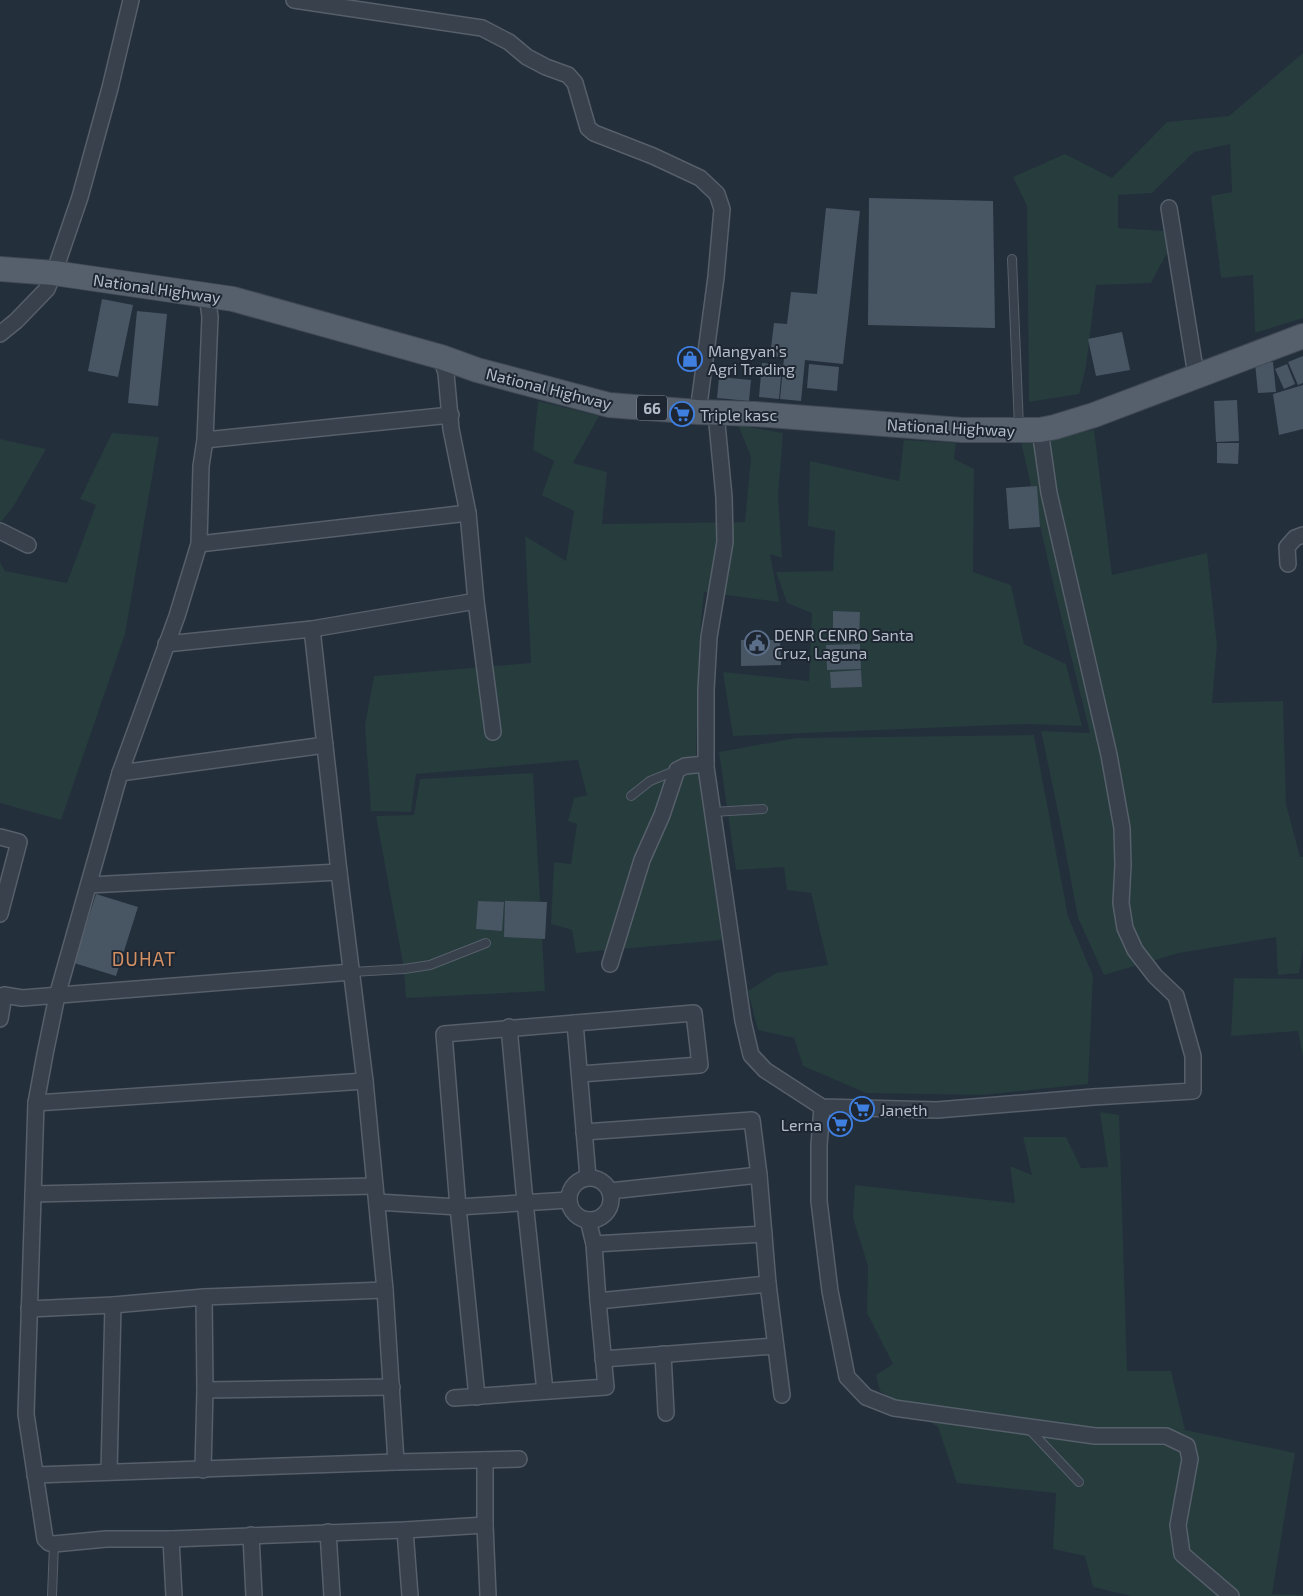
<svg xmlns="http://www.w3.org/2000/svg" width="1303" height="1596" viewBox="0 0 1303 1596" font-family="'Exo 2',sans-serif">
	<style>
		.green { fill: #263c3d }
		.building { fill: #485563 }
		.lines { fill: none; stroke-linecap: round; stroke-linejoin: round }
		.lane-casing { stroke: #565f6a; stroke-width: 10 }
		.street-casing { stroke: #565f6a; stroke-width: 18 }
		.primary-casing { stroke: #414a55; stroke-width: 26 }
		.lane { stroke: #38414c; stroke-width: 8 }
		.street { stroke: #38414c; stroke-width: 15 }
		.primary { stroke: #56606c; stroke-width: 24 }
		.labels { text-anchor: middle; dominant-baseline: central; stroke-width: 4; stroke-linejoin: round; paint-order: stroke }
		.shield { fill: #1d2631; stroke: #868f9b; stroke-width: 1 }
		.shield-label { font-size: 15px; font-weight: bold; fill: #b3bcc8 }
		.street-label { font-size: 16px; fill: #b3bcc8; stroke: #1d2631 }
		.poi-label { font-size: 16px; fill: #b3bcc8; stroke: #1d2631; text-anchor: start }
		.quarter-label { font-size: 19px; letter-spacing: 1px; fill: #d28f64; stroke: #1d2631 }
	</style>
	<rect width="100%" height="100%" fill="#242f3c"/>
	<g class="green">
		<path d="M1303,53v265l-48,15 -2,-58 -32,3 -10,-82 21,-4 -2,-48 -36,8 -42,41 -34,2v33l46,3 5,18 -18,34 -55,2 -10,82 -7,27 -50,8 -2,-196 -14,-29 52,-23 47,24 55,-56 62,-6z"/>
		<path d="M538,401l61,15 -26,47 34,9 -5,52 143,-2 6,-65 -13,-32 45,8 -5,63 4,62 -12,-4 9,48 -75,-10 -4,40 -4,122 26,186 -146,13 -4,-23 -21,-6 3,-62 17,2 6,-40 -9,-3 6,-23 13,-3 -9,-35 -162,14 -5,38 -40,-1 -6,-86 9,-49 157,-13 -6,-127 41,25 8,-50 -32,-16 12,-34 -21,-11z"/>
		<path d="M1094,430l18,145 95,-22 10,92 -5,58 71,-2 3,103 14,53h3v93l-4,23 -21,2 -2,-38 -97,16 -75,22 -26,-57 -18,-97 -19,-90 49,2 -37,-150 -32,-141z"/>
		<path d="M112,433l47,4 -34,197 -64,186 -61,-17v-241l5,9 62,12 29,-78 -16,-6z"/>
		<path d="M0,439l46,10 -33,58 -13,16z"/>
		<path d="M904,440l52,3 -2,16 20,10 -1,103 38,13 13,59 42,20 16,62 -55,-2 -294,12 -10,-64 86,9 3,-68 -25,-10 -11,-31 57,-1 2,-40 -27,-5 2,-65 89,20z"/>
		<path d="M1034,735l34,181 25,60 -5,108 -106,11 -116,-2 -63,-27 -9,-28 -36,-8 -10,-39 28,-18 52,-8 -17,-72 -24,-3 -3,-23 -48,3 -17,-118 77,-14z"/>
		<path d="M533,773l12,218 -139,7 -2,-29 -28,-153 38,-1 6,-36z"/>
		<path d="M1234,978l69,1v79l-5,-27 -67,5z"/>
		<path d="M1100,1112l19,3 8,256h44l14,59 110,23 -23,141 31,1v1h-172l-38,-9 -8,-31 -32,-7 3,-56 -99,-10 -19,-56 -58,-36 -4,-16 17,-11 -26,-51 1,-47 -15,-48 2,-33 160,18 -5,-37 22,9 -9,-38h43l15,31 27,-1z"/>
	</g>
	<g class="building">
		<path d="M869,198l124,3 2,127 -127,-3z"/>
		<path d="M826,208l34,3 -17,153 -38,-4 -4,41 -21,-2 4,-41 -14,-2 4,-33 13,1 4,-32 26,2z"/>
		<path d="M102,299l31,6 -15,72 -30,-6z"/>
		<path d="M137,311l30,3 -9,92 -30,-3z"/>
		<path d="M1122,332l8,38 -34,6 -8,-37z"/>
		<path d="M1303,356v27l-5,2 -10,-23z"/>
		<path d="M1273,362l3,30 -18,1 -3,-30z"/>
		<path d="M762,363l20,2 -3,34 -20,-2z"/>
		<path d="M809,364l30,3 -2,24 -30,-3z"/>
		<path d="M1287,364l8,20 -11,5 -9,-20z"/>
		<path d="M719,377l32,3 -2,21 -32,-3z"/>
		<path d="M1303,385v44l-24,6 -6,-41z"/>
		<path d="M1237,400l2,41 -23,1 -2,-41z"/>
		<path d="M1217,443h22l-1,21 -21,-1z"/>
		<path d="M1037,486l3,41 -31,2 -3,-41z"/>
		<path d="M833,611l27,1 -1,30 -26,-1z"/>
		<path d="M741,640h39l1,25 -40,1z"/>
		<path d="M860,644l1,25 -34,1 -1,-25z"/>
		<path d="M861,670l1,17 -31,1 -1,-16z"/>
		<path d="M96,894l42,13 -22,69 -42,-13z"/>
		<path d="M478,901l26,1 -2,29 -26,-2z"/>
		<path d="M505,901l42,1 -2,37 -41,-2z"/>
	</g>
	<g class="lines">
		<defs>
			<g id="lane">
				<path d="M1012,259l7,168"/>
				<path d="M631,796l19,-15 27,-11"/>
				<path d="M713,812l50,-3"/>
				<path d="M352,972l52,-3 26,-4 56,-22"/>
				<path d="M1029,1429l50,53"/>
				<path d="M52,1596l2,-52"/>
			</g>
			<g id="street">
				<path d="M294,0l188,28 27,14 18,15 19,10 22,8 7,8 13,45 6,5 59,23 47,22 17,16 5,15 -6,68 -18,135"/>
				<path d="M1169,208l27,167"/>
				<path d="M207,295l3,22 -5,123 -4,26 -2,78 -22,72 -57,157 -63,223 -12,58 -9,49 -10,311 19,125 4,4 5,1 52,-5h65l234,-9 80,-5"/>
				<path d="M0,334l16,-13 31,-32 7,-16 26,-76 30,-109 21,-88"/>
				<path d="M441,357l5,16 5,56 17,84 8,88 17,131"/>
				<path d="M716,413l8,84 1,45 -16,95 -3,53v77l37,254 8,34 14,15 57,37 115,3 156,-13 100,-6v-35l-17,-60 -21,-20 -20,-26 -10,-22 -4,-25 2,-38 -1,-37 -13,-73 -60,-262 -9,-63"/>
				<path d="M205,440l246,-25"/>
				<path d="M0,531l28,14"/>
				<path d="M199,544l269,-31"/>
				<path d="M1288,564l-1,-17 8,-9 8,-3"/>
				<path d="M312,629l27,243 26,209 20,209 11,172"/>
				<path d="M166,644l146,-15 164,-28"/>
				<path d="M120,773l205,-28"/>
				<path d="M0,837l19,5 -19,72"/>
				<path d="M89,885l250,-13"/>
				<path d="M610,964l32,-104 20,-45 15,-45 8,-4 21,-2"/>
				<path d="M0,1019l4,-24 18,3 330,-26"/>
				<path d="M575,1023l13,154"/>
				<path d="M509,1027l16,175 20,189"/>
				<path d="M36,1103l329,-22"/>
				<path d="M822,1107l-3,38v56l11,90 17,86 19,20 28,11 201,28h71l21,10 3,13 -12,66 4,29 49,42"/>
				<path d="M584,1132l168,-12 7,55 9,109 14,111"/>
				<circle cx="590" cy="1199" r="21"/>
				<path d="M610,1191l149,-16"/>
				<path d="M33,1194l342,-8"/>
				<path d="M377,1202l81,5 111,-7"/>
				<path d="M594,1244l170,-10"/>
				<path d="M598,1301l170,-17"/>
				<path d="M29,1309l84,-4 91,-8 181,-7"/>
				<path d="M663,1354l3,59"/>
				<path d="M603,1359l172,-13"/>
				<path d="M205,1390l187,-3"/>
				<path d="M477,1397l-19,-190 -14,-173 250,-21 6,52 -120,9"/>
				<path d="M454,1398l152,-11 -8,-86 -4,-57 -6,-24"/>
				<path d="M485,1460v65l3,71"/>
				<path d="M203,1470l2,-80 -1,-93"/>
				<path d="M109,1472l4,-167"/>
				<path d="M35,1475l361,-13 123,-3"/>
				<path d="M405,1530l5,66"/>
				<path d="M328,1532l4,64"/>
				<path d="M251,1535l3,61"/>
				<path d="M171,1539l3,57"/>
			</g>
			<path id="primary" d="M0,269l54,4 179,26 208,58 36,13 132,35 89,7 57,2 207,16h78l15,-3 39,-12 209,-79"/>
		</defs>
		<use href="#lane" class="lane-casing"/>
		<use href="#street" class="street-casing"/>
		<use href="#primary" class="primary-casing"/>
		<use href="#lane" class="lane"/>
		<use href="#street" class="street"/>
		<use href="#primary" class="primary"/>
	</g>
	<defs>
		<symbol id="shop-ring" viewBox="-11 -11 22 22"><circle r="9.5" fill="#1d2631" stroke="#3f7fe0" stroke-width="1.5"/><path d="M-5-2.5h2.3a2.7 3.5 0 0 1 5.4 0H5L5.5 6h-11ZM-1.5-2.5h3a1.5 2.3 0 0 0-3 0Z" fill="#3f7fe0"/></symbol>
		<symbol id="supermarket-ring" viewBox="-11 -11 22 22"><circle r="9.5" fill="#1d2631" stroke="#3f7fe0" stroke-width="1.5"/><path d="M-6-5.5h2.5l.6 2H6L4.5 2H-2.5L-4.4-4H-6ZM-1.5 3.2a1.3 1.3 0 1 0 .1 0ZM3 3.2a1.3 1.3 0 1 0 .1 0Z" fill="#3f7fe0"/></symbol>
		<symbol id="civic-ring" viewBox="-11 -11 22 22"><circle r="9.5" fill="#1d2631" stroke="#5c6f8a" stroke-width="1.5"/><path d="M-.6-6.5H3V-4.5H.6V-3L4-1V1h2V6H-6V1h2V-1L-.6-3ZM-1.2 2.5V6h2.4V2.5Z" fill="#5c6f8a"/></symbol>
	</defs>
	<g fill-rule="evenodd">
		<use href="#shop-ring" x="676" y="345" width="28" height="28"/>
		<use href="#supermarket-ring" x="668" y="400" width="28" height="28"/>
		<use href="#civic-ring" x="743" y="629" width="28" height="28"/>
		<use href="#supermarket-ring" x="848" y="1095" width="28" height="28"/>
		<use href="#supermarket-ring" x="826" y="1110" width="28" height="28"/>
	</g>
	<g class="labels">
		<rect class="shield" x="637" y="395.5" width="30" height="25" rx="4"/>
		<g class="shield-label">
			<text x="652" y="408">66</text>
		</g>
		<g class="street-label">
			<text transform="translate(157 288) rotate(8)">National Highway</text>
			<text transform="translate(549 388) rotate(14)">National Highway</text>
			<text transform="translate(951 427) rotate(3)">National Highway</text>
		</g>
		<g class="poi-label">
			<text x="708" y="350">Mangyan's<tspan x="708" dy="18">Agri Trading</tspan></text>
			<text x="700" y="414">Triple kasc</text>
			<text x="774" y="634">DENR CENRO Santa<tspan x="774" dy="18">Cruz, Laguna</tspan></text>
			<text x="880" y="1109">Janeth</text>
			<text x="822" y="1124" text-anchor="end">Lerna</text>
		</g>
		<g class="quarter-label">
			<text x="144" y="958">DUHAT</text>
		</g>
	</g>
</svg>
